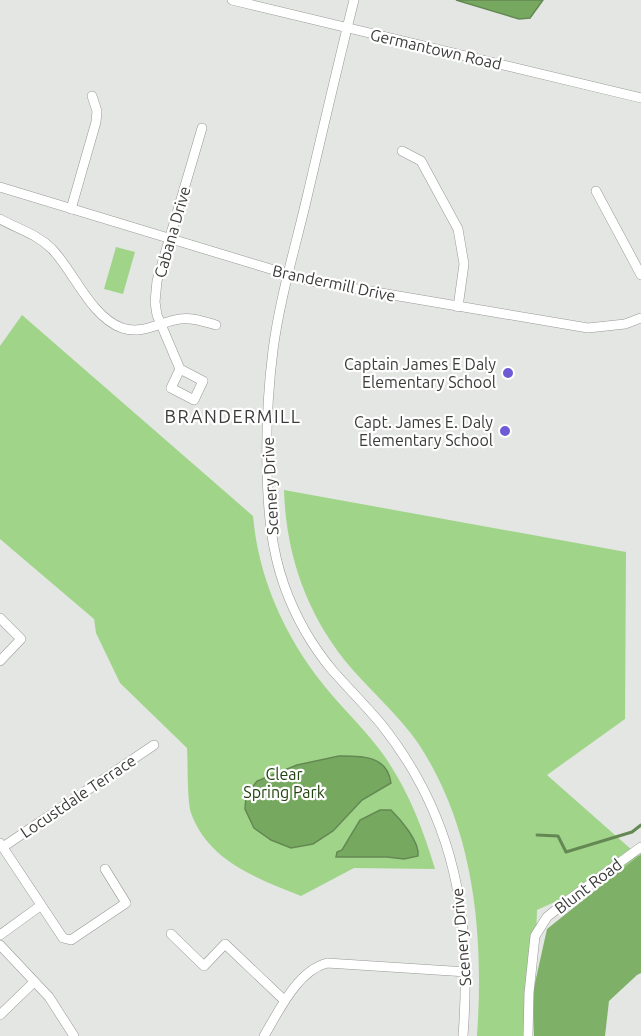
<svg xmlns="http://www.w3.org/2000/svg" width="641" height="1036" viewBox="0 0 641 1036" font-family="Ubuntu,sans-serif">
	<style>
		.green { fill: #a0d589 }
		.forest { fill: #7eb167 }
		.water { fill: #76a95f; stroke: #648854; stroke-width: 1.5 }
		.lines { fill: none; stroke-linecap: round; stroke-linejoin: round }
		.stream { stroke: #648854; stroke-width: 3 }
		.minor-casing { stroke: #969995; stroke-width: 10 }
		.minor { stroke: #fff; stroke-width: 9 }
		.poi-dot { fill: #6e5ad4; stroke: #fff; stroke-width: 2 }
		.labels { text-anchor: middle; dominant-baseline: central; stroke-width: 4.5; stroke-linejoin: round; paint-order: stroke }
		.street-label { font-size: 16px; fill: #3b3c3a; stroke: #fff }
		.poi-label { font-size: 16px; fill: #3b3c3a; stroke: #fff; text-anchor: end }
		.park-label { font-size: 16px; fill: #21430f; stroke: #fff }
		.neighbourhood-label { font-size: 18px; letter-spacing: 1.5px; fill: #3b3c3a; stroke: #fff }
	</style>
	<rect width="100%" height="100%" fill="#e3e6e2"/>
	<g class="green">
		<path d="M116,247l19,5 -12,42 -19,-5z"/>
		<path d="M22,315l231,201c6,67 35,127 78,178 18,21 38,40 54,63 24,35 38,72 50,112l-81,-1 -53,28c-44,-18 -92,-34 -110,-83 -4,-13 -3,-50 -4,-65l-67,-65 -24,-50 -2,-14 -94,-80v-193z"/>
		<path d="M284,490l342,62 -1,167 -78,56 94,83v5l-104,47 -4,126h-56c7,-100 -2,-207 -59,-293 -19,-27 -44,-49 -66,-74 -44,-51 -66,-112 -68,-179z"/>
	</g>
	<path class="forest" d="M641,854v119l-4,2 -28,26 -4,35h-71l-1,-44 14,-63z"/>
	<g class="water">
		<path d="M456,0h87l-13,18 -11,1z"/>
		<path d="M339,756c23,0 48,-1 52,27l-29,17 -29,31 -20,13 -22,4 -20,-8 -17,-12 -9,-19 1,-13 11,-15 40,-16z"/>
		<path d="M380,810h11c10,10 29,32 27,46l-14,3 -17,-2h-51l1,-5 5,-2 18,-30z"/>
	</g>
	<g class="lines">
		<path class="stream" d="M537,835l21,1 8,16 66,-20 9,-7"/>
		<defs>
			<g id="minor">
				<path d="M232,0l409,98"/>
				<path d="M354,0c-16,64 -31,129 -46,193 -12,52 -28,104 -35,157 -5,40 -7,81 -6,121 1,39 4,77 17,114 11,31 28,61 49,86 16,18 33,35 48,53 75,94 91,195 82,312"/>
				<path d="M402,151l19,10 37,68 6,35 -6,43"/>
				<path d="M0,187l310,94 278,47 37,-4 16,-6"/>
				<path d="M596,191l45,84"/>
				<path d="M71,209l25,-87 1,-11 -5,-15"/>
				<path d="M0,219c18,10 37,15 52,30 22,23 39,68 70,79 21,7 37,-6 58,-9 13,-2 25,3 36,6"/>
				<path d="M180,369l23,12 -9,19 -23,-12 9,-19 -23,-54 -2,-13 2,-21 45,-153"/>
				<path d="M0,618l21,21 -21,22"/>
				<path d="M0,843l63,95 8,2 55,-37 -21,-34"/>
				<path d="M3,847l151,-102"/>
				<path d="M171,934l33,32 21,-22 59,56"/>
				<path d="M0,935l40,-29"/>
				<path d="M0,945l49,52 25,39"/>
				<path d="M0,1015l34,-33"/>
				<path d="M264,1036c15,-25 33,-65 63,-73l140,9"/>
				<path d="M528,1036l1,-43 6,-57 12,-19 16,-13 78,-57"/>
			</g>
		</defs>
		<use href="#minor" class="minor-casing"/>
		<use href="#minor" class="minor"/>
	</g>
	<g class="poi-dot">
		<circle cx="508" cy="373" r="6"/>
		<circle cx="505" cy="431" r="6"/>
	</g>
	<g class="labels">
		<g class="street-label">
			<text transform="translate(436 49) rotate(13)">Germantown Road</text>
			<text transform="translate(172 232) rotate(-74)">Cabana Drive</text>
			<text transform="translate(334 283) rotate(12)">Brandermill Drive</text>
			<text transform="translate(270 486) rotate(-93)">Scenery Drive</text>
			<text transform="translate(78 796) rotate(-34)">Locustdale Terrace</text>
			<text transform="translate(588 886) rotate(-37)">Blunt Road</text>
			<text transform="translate(461 937) rotate(-95)">Scenery Drive</text>
		</g>
		<g class="poi-label">
			<text x="496" y="364">Captain James E Daly<tspan x="496" dy="18">Elementary School</tspan></text>
			<text x="493" y="422">Capt. James E. Daly<tspan x="493" dy="18">Elementary School</tspan></text>
		</g>
		<g class="park-label">
			<text x="284" y="774">Clear<tspan x="284" dy="18">Spring Park</tspan></text>
		</g>
		<g class="neighbourhood-label">
			<text x="233" y="416">BRANDERMILL</text>
		</g>
	</g>
</svg>
